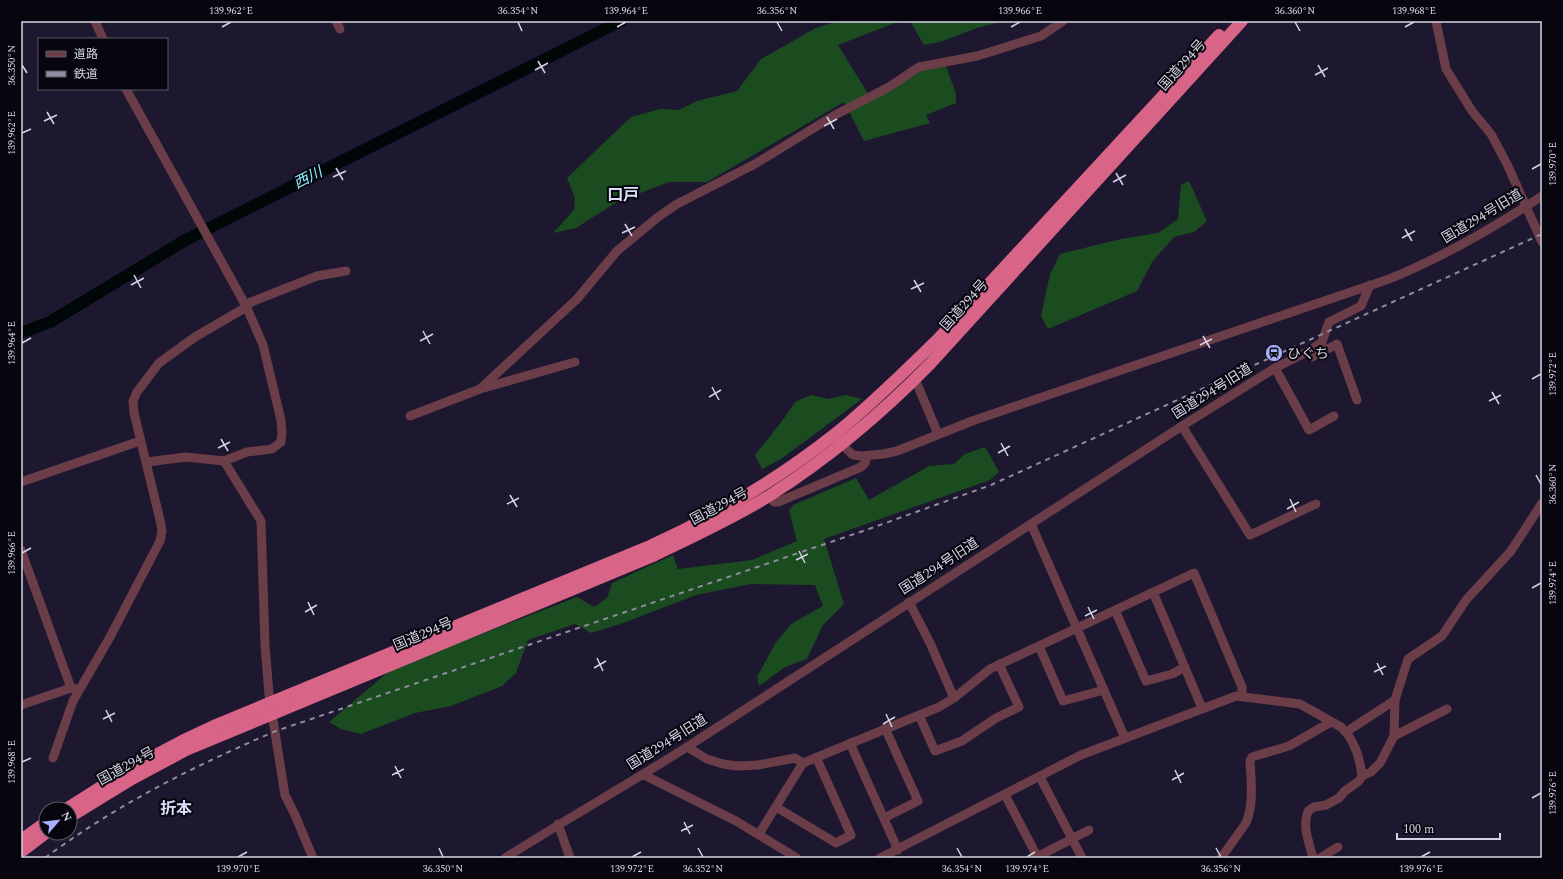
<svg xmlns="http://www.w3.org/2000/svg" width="1563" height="879" viewBox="0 0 1563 879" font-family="Spectral,'Noto Sans JP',serif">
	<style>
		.forest { fill: #1a4c20 }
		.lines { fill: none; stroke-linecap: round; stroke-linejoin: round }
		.river { stroke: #000708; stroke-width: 12 }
		.minor { stroke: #6b3d49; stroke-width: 9 }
		.highway { stroke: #d86487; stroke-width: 12 }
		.rail { stroke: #8f8c9f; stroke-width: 2; stroke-dasharray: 5 5; stroke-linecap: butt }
		.ticks { fill: none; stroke: #d5d3e3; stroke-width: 1.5 }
		.labels { text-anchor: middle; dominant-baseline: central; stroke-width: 4; stroke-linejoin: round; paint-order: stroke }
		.street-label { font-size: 14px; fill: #d5d3e3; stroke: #07060f }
		.poi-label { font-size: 14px; fill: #d5d3e3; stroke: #07060f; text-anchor: start }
		.water-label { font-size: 15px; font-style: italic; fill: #8bf0fa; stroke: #07060f }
		.quarter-label { font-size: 16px; font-weight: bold; fill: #d9ddfa; stroke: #07060f }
		.neatline { fill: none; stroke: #d5d3e3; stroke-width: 1.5 }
		.ticks-label { font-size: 10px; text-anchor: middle; fill: #d5d3e3 }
	</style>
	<rect width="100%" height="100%" fill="#1d182f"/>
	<g class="forest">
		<path d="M838,21h62l-62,24 34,55 49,-29 25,-5 10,28v9l-30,12 4,8 -66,18 -20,-39 -137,80h-38l-52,20 -41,26 -23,5 21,-23 1,-12 -8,-20 64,-61 29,-8 19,1 18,-9 40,-10 24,-32 53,-30z"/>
		<path d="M910,21h94l-27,7 -37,14 -16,3z"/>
		<path d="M1189,181l18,40 -13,11 -20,5 -22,25 -15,29 -89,38 -7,-13 9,-42 10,-20 61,-15 37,-6 20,-14 3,-34z"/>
		<path d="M811,395l18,4 17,-4 16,4 -81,60 -19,10 -7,-14 27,-34 13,-19z"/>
		<path d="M985,447l14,25 -9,8 -166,59 20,65 -21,21 -16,34 -22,8 -26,19 -2,-9 19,-35 15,-18 32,-18 -8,-21 -64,-1 -55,11 -73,28 -32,10 -16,-9 -47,16 -12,33 -14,13 -51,20 -36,7 -54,21 -20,-5 -12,-7 63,-53 185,-72 17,10 13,-9 5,-15 61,-28 5,14 74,-9 45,-19 -8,-30 4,-6 63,-27 13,22 60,-34 25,-2 11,-10z"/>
	</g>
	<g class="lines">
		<path class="river" d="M21,333l29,-11 134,-81 33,-17 404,-203"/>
		<g class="minor">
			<path d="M95,21l8,18"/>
			<path d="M336,21l4,8"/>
			<path d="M1436,21l10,48 26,42 19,23 16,30 35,78"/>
			<path d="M126,89l120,217 17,39 18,75 1,13 -1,9 -9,7 -25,3 -23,9 -38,-4 -39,5"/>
			<path d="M1312,357l25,-13 20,56"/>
			<path d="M1275,368l34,62 25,-14"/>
			<path d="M914,381l4,5 20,48"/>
			<path d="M480,389l97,-90 40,-48 41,-34 19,-13 78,-40 80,-49 54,-28 30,-20 58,-11 64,-20 22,-15"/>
			<path d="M410,416l70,-27 95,-27"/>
			<path d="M1182,426l68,109 66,-31"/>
			<path d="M837,440l16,15 8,1 22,-2 14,-3 75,-30 417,-142c55,-22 104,-51 153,-83"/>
			<path d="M224,461l37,60 4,124 4,49 14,89 2,12 10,20 18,43"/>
			<path d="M21,482l119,-41"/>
			<path d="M768,496l6,6h4l83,-35 4,-4 2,-7"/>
			<path d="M1031,524l94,214"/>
			<path d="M21,550l50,138"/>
			<path d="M1153,592l49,116"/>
			<path d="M909,602l21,41 24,55"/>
			<path d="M1115,610l31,71 26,-7 13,-7"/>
			<path d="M1039,646l24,55 41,-11"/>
			<path d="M21,705l50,-17 5,1"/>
			<path d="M919,715l16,36 27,-10 34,-23 23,-11 -20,-43"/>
			<path d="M1346,732l49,-32"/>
			<path d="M1394,736l53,-27"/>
			<path d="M850,743l48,107"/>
			<path d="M687,747l20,12 16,5 14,2 21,-1 37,-7 8,5"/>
			<path d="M53,758l20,-57 37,-64 50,-96 2,-10 -2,-11 -26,-107 -1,-12 4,-9 22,-29 36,-26 48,-28 8,-7 66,-26 29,-5"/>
			<path d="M644,775l92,46 61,37"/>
			<path d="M1040,777l42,81"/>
			<path d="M1005,795l33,63"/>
			<path d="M776,807l60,36 15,-8 -35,-78"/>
			<path d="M884,818l34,-17 -33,-73"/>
			<path d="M558,824l12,34"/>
			<path d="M759,834l44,-71 136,-56 15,-9 36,-29 204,-96 48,114v9"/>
			<path d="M1037,857l52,-27"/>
			<path d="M505,858c60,-38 122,-73 182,-111l495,-321 93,-58 36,-18 11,-8 7,-20 32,-16 9,-21"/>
			<path d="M880,858l201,-103 155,-59 64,8 41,23c13,12 19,32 21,49"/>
			<path d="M1221,858l25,-35c8,-19 5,-42 4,-62l2,-4 37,-11 42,-24"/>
			<path d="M1313,858c-4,-16 -11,-31 -5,-47l6,-4 12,-2 13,-7 6,-7 14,-10 3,-5 9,-4 9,-9 14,-27 1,-36 13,-41 34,-23 24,-36 45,-49 31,-48"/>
			<path d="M1320,858l18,-11"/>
		</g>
		<g class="highway">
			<path d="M66,809l63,-40 53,-28 34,-16 434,-179c66,-30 128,-67 185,-112 36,-29 69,-62 103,-95l281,-304"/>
			<path d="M70,817l62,-38 54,-29 467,-194c39,-19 79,-37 116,-60 58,-37 113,-83 161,-132l312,-343"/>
			<path d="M21,840l25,-18"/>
			<path d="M21,852l25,-19"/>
		</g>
		<path class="rail" d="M45,858c71,-53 149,-92 231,-127l590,-201 125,-45 551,-251"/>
	</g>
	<path class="ticks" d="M518,22l4,9M777,22l5,9M1295,22l5,9M222,27l9,-5M617,27l9,-5M1011,27l9,-5M1405,27l9,-5M538,61l7,12M22,65l5,8M1318,65l7,12M535,70l13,-7M1315,75l13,-7M47,112l7,12M827,117l7,12M44,121l13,-6M824,126l13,-7M22,133l9,-4M336,168l7,12M1532,169l9,-5M1116,173l7,12M333,177l13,-6M1113,182l13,-7M625,224l7,12M1405,229l7,12M622,233l13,-6M1402,238l13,-7M134,275l7,13M914,280l7,12M131,285l13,-7M911,289l13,-6M423,331l7,13M1203,336l7,12M420,341l13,-7M22,343l9,-5M1200,345l12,-6M1532,379l9,-5M712,387l7,13M1492,392l7,12M709,397l12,-7M1489,401l12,-6M221,439l7,12M1001,443l7,13M218,448l12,-6M998,453l12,-7M1536,475l5,9M510,495l7,12M1290,499l6,13M507,504l12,-6M1287,509l12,-7M799,551l6,12M22,553l9,-5M796,560l12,-6M1532,588l9,-5M308,602l6,13M1088,607l6,12M305,612l12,-7M1085,616l12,-6M597,658l6,13M1377,663l6,12M594,668l12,-7M1374,672l12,-6M106,710l6,12M886,714l6,13M103,719l12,-6M883,724l12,-7M22,762l9,-4M395,766l6,12M1175,770l6,13M392,775l12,-6M1172,780l12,-7M1532,798l9,-5M684,822l6,12M681,831l12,-6M439,848l4,9M698,848l5,9M957,848l5,9M1216,848l5,9M238,857l9,-5M632,857l9,-5M1027,857l8,-5M1421,857l9,-5"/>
	<defs>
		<symbol id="station-disc" viewBox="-11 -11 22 22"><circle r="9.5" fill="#a8b0fc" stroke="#07060f"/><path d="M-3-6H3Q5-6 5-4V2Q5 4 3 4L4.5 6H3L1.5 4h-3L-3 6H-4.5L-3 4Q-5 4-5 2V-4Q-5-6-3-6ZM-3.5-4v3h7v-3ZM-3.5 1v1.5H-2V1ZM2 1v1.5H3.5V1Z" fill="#111"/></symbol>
	</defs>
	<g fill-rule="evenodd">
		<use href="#station-disc" x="1264" y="343" width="20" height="20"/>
	</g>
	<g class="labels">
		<g class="street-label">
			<text transform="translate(1182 65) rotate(-48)">国道294号</text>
			<text transform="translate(1482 216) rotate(-31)">国道294号旧道</text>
			<text transform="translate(964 305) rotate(-48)">国道294号</text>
			<text transform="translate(1212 391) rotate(-32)">国道294号旧道</text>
			<text transform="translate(719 506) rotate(-28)">国道294号</text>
			<text transform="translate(939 566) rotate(-33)">国道294号旧道</text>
			<text transform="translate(423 634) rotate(-23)">国道294号</text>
			<text transform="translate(667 742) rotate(-32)">国道294号旧道</text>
			<text transform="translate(126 766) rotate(-29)">国道294号</text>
		</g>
		<g class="poi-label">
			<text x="1287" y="353">ひぐち</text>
		</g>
		<g class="water-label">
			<text transform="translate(308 178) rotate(-27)">西川</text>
		</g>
		<g class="quarter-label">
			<text x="623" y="195">口戸</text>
			<text x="176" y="809">折本</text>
		</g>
	</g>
	<rect width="1563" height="879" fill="none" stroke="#07060f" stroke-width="44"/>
	<rect x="38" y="38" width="130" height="52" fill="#07060f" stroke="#595864"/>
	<rect x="46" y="51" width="20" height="6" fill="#6b3d49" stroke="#595864"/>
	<text x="74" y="58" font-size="12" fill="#d5d3e3">道路</text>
	<rect x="46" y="71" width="20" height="6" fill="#8f8c9f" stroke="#595864"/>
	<text x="74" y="78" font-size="12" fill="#d5d3e3">鉄道</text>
	<g transform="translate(58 821) rotate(62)"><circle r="19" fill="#07060f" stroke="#595864"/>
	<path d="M0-3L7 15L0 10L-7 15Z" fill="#a8b0fc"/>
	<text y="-6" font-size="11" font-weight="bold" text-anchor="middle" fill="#d5d3e3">N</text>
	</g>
	<path d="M1397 833v6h103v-6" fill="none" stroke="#d5d3e3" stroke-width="2"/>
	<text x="1403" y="833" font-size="12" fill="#d5d3e3" stroke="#07060f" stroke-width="3" paint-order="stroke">100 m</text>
	<rect x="22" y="22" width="1519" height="835" class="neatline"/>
	<g class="ticks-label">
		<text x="231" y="14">139.962°E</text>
		<text x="518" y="14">36.354°N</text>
		<text x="626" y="14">139.964°E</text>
		<text x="777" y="14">36.356°N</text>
		<text x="1020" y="14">139.966°E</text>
		<text x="1295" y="14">36.360°N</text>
		<text x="1414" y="14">139.968°E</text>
		<text transform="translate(11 65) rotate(-90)" y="4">36.350°N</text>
		<text transform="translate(11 133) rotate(-90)" y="4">139.962°E</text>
		<text transform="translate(1552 164) rotate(-90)" y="4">139.970°E</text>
		<text transform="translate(11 343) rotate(-90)" y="4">139.964°E</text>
		<text transform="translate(1552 374) rotate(-90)" y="4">139.972°E</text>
		<text transform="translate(1552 484) rotate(-90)" y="4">36.360°N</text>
		<text transform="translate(11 553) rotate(-90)" y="4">139.966°E</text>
		<text transform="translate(1552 583) rotate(-90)" y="4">139.974°E</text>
		<text transform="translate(11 762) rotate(-90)" y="4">139.968°E</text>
		<text transform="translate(1552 793) rotate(-90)" y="4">139.976°E</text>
		<text x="238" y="872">139.970°E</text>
		<text x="443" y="872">36.350°N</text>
		<text x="632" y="872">139.972°E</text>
		<text x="703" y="872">36.352°N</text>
		<text x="962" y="872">36.354°N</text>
		<text x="1027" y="872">139.974°E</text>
		<text x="1221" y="872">36.356°N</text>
		<text x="1421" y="872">139.976°E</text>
	</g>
</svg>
